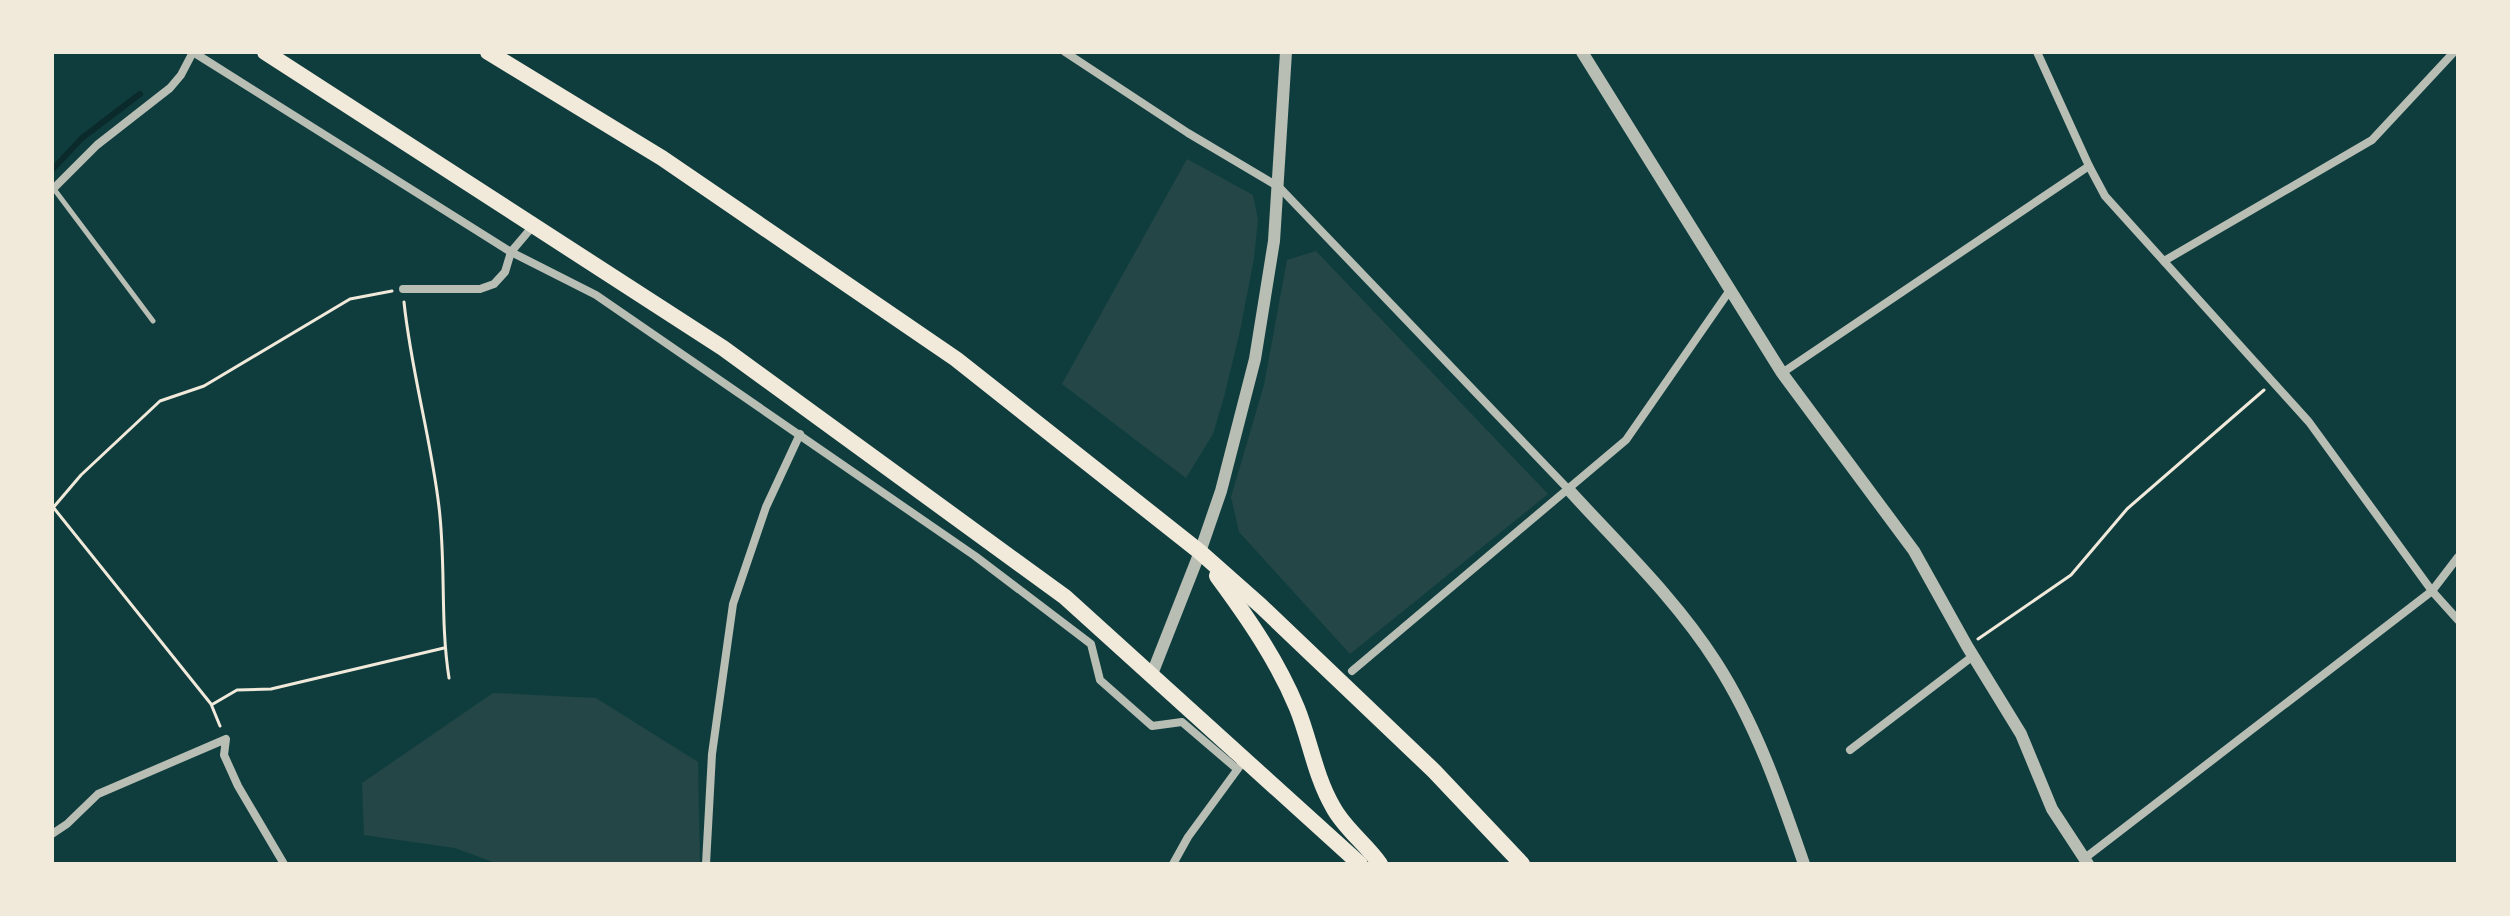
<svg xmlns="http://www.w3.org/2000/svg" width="2510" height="916" viewBox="0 0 2510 916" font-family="Inter,sans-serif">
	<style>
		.green { fill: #244646 }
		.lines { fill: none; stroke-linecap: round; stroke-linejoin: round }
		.stream { stroke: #0a2a2b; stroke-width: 6 }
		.path { stroke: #f1e9da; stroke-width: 3 }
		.service { stroke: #b8beb3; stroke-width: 5 }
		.minor { stroke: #b8beb3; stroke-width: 8 }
		.tertiary { stroke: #b8beb3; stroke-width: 12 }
		.trunk { stroke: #f1e9da; stroke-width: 16 }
	</style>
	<rect width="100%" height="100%" fill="#0f3d3e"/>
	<g class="green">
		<path d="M1187,159l66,36 5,25 -4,38 -14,73 -16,66 -11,37 -27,44 -124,-94z"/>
		<path d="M1316,251l232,243 -198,160 -111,-122 -8,-35 33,-112 23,-125z"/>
		<path d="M493,693l103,5 102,64 2,102h-202l-43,-16 -91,-13 -2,-52z"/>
	</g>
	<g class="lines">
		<path class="stream" d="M52,170l30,-32 58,-44"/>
		<g class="path">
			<path d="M404,302c7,69 27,136 35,205 7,57 1,114 10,171"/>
			<path d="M53,507l158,197 9,22"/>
			<path d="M52,509l29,-34 79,-74 44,-15 146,-87 42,-8"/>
			<path d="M1978,639l93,-64 56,-66 137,-119"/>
			<path d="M213,704l24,-14 34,-1 173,-41"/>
		</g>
		<path class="service" d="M54,189l99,132"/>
		<g class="minor">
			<path d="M193,52l318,200 85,43 379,261 116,88 9,36 52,46 30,-4 55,47"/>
			<path d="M1065,52l123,81 91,54 290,303"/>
			<path d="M2037,52l52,114 16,30 204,226 123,169 26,29"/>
			<path d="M52,190l45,-45 73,-57 11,-13 12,-23"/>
			<path d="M2164,261l208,-121 82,-88"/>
			<path d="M403,289h77l14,-5 11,-12 6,-20 22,-26"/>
			<path d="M1782,373l307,-207"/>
			<path d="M1352,671l274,-231 104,-150"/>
			<path d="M1850,750l123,-94"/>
			<path d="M52,834l15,-10 31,-30 128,-55 -2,16 14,31 46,78"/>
			<path d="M2085,858l347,-267 26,-34"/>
			<path d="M706,864l6,-110 21,-150 33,-97 34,-73"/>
			<path d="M1173,864l15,-27 52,-71"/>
		</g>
		<g class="tertiary">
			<path d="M1582,52l200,321 132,178 53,95 54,88 31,75 36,55"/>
			<path d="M1569,490c50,55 107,109 147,172 40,62 64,132 88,202"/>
			<path d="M1152,674l48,-122 21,-61 34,-132 19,-118 12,-189"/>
		</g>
		<g class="trunk">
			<path d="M265,52l458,296 342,249 295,267"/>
			<path d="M488,52l174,106 294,201 244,193 61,54 173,165 88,93"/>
			<path d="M1217,576c31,42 60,84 80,132 13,32 18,68 36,99 11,21 33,37 47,57"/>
		</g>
	</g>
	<rect width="2510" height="916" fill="none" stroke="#f1e9da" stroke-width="108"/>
</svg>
